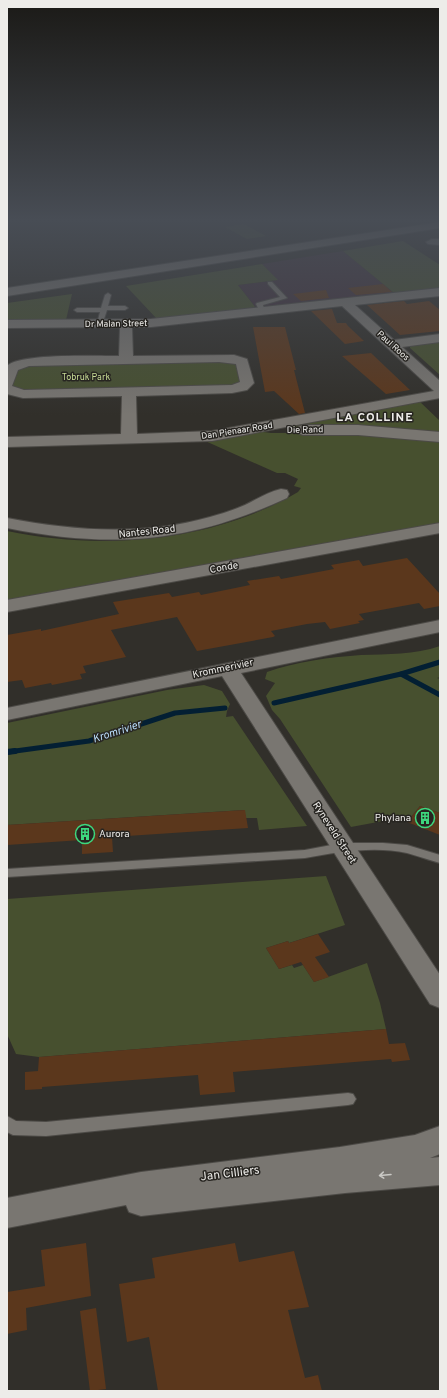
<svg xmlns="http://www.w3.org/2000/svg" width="447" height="1398" viewBox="0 0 447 1398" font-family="Overpass,sans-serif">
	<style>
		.education { fill: #41313d }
		.green { fill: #47502f }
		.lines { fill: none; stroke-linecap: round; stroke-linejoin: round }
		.stream-far1 { stroke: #031f33; stroke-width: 5 }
		.stream { stroke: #031f33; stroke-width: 6 }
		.building { fill: #5b371c }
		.service-casing { stroke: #4c4a46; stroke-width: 2 }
		.minor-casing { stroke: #4c4a46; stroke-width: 2 }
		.tertiary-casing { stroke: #4c4a46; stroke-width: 2 }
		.secondary-casing { stroke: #4c4a46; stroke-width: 2 }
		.service { fill: #797671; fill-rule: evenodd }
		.minor { fill: #797671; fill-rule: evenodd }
		.tertiary { fill: #797671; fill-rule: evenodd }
		.secondary { fill: #797671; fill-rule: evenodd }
		.oneway { stroke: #cac9c5 }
		.labels { text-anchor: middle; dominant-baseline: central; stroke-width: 3; stroke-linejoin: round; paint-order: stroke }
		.far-street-label { font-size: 9px; fill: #edece9; stroke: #272521 }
		.far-park-label { font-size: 9px; fill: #c7db95; stroke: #272521 }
		.street-label { font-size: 10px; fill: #edece9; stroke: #272521 }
		.poi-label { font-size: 10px; fill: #edece9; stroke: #272521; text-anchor: end }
		.water-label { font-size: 11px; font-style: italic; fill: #b9ddfb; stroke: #272521 }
		.far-district-label { font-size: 12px; font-weight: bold; letter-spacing: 1px; fill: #edece9; stroke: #272521 }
		.near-street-label { font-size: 12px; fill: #edece9; stroke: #272521 }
	</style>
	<rect width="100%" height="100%" fill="#312f2a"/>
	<path class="education" d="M343,251l51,42 -138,15 -18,-23 39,-5 -15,-16z"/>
	<g class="green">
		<path d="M244,224l22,12 -19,3 -22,-12z"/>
		<path d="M403,241l37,24v23l-46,5 -51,-42z"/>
		<path d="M262,264l16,16 -40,5 18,23 -99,11 -31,-33z"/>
		<path d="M72,294l-6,26h-59v-17z"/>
		<path d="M440,342v33l-30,-27v-2z"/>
		<path d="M223,359l15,5 3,17 -9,6 -208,5 -12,-5 3,-16 10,-6z"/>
		<path d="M418,400l22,21v15l-71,-8h-87z"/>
		<path d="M256,431l15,2h57l112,7v85l-433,78v-72c95,20 206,11 291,-39l3,-4 -7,-2 4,-7 -13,-6h-8l-74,-33z"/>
		<path d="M440,646v31l-3,1 3,1v29l-1,1 1,1v103l-20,-7 -13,16 -13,-3 -43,8 -71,-108 -8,-9 -6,-14 9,-13 -10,-4 2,-7c27,-10 65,-15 94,-17 27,-1 53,0 79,-9z"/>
		<path d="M204,685l18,6 8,13 -3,7 -1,6 7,-1 74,110 -48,4 -2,-12h-11l-2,-8 -237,15v-102l160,-33z"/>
		<path d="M326,876l19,49 -56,18 -1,-2 -22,7 13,21 13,-4 2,3 9,-3 11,17 53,-19 13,40 6,26 -347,28 -23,-3 -9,-20v-135z"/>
	</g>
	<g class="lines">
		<g class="stream-far1">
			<path d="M401,674l39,21"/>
			<path d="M274,703l127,-29 39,-12"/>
			<path d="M8,752l81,-11 86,-28 50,-5"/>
		</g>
		<path class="stream" d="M7,752l8,-1"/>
	</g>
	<g class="building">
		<path d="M383,284l9,8 -36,3 -8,-7z"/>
		<path d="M326,290l3,8 -28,3 -8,-7z"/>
		<path d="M404,301l3,3 22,-3 11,9v21l-40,4 -33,-30z"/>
		<path d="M332,309l5,14h9l2,3 16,15 -19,3 -34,-33z"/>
		<path d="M253,327h32l11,43h-2l11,43 -6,1 -25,-23 -9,1z"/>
		<path d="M371,353l39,37 -24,4 -44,-38z"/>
		<path d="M407,558l33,36v12l-16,3 -5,-6 -60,11 5,6 -6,1 2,2 -30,6 -5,-7 -18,2 -36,7 4,5 -2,1 -76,14 -20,-34 -66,13 15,27 -43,9 3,7 -6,1 2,5 -30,6 -1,-2 -26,5 -3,-8 -15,2v-47l34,-6v2l78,-17 -6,-12 56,-9 3,4 27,-5 2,3 49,-10 -3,-4 32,-5 2,3 53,-10 -3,-4 28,-5 4,6z"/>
		<path d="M420,806l20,7v22l-33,-13z"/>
		<path d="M245,810l3,18 -136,9 1,15 -31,2v-14l-75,5v-20z"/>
		<path d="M318,934l12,18 -15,5 14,20 -15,5 -13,-20 -22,7 -13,-21 22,-7 1,2z"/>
		<path d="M386,1029l3,15 16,-1 5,17 -18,2 -1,-3 -158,13 2,20 -35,3 -2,-20 -156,12v2l-17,1v-18l13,-1 1,-14z"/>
		<path d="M86,1243l5,53 -65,12 1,22 -20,4v-42l38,-6 -4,-36z"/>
		<path d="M235,1243l4,19 55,-11 15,56 -21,3 17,68 13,-3 4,16h-164l-9,-54 -22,5 -8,-58 36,-6 -3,-20z"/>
		<path d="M96,1308l10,81 -16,2 -10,-80z"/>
	</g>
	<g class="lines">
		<defs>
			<g id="service">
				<path d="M268,282h4l15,16 -24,7 2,6 -3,2 -2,-1 -4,-8 1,-1 23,-6 -12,-13z"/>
				<path d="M108,293l3,2 -3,11h17l3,2 -3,2h-18l-5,15 -5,-1 3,-12h-23l-3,-2 3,-2h24l4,-13z"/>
				<path d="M342,843h41l24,2 33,10v8c-11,-3 -22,-7 -33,-10 -33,-7 -69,-1 -102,5l-298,19v-8l298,-19z"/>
				<path d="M348,1093l5,1 3,5 -3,5 -5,1 -302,31 -33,-1 -6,-3v-16l9,5 30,1z"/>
			</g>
			<g id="minor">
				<path d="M432,239h8v6l-12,-1 -2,-2z"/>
				<path d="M440,288v8l-85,9 39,35 46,-6v8l-38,5 38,34v17l-228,43 -205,6v-10l114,-3 1,-38 -99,2 -16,-4v-28c12,-13 92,-10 112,-10l1,-29 -113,1v-8l144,-1zM342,306l92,85 -222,40 -75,3 -1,-38 96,-3 15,-3 7,-7 -7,-24 -13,-4 -101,1 -1,-29h19zM219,362l17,2 4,18 -8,3 -208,5 -12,-4 6,-16 11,-4z"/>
				<path d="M303,425h55l82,7v10l-82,-7h-55l-5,-2 -3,-3 3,-3z"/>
				<path d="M281,489l6,1 2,4 -2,4c-97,45 -175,51 -280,30v-10c67,13 136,18 203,-1 11,-3 24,-7 35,-12 12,-6 23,-13 36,-16z"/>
				<path d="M440,523v10l-433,79v-12z"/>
				<path d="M440,620v12l-199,41 199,302v33l-10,-4 -208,-328 -215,44v-12z"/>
			</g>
			<path id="tertiary" d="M440,1126v28l-10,4 10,-1v28l-95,8 -204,23 -12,-4 -3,-7 -119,23v-30l134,-26 199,-25 75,-12z"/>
			<path id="secondary" d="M440,222v6l-433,68v-8z"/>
		</defs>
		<use href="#service" class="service-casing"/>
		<use href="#minor" class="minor-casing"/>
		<use href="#tertiary" class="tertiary-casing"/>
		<use href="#secondary" class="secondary-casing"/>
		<use href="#service" class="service"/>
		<use href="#minor" class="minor"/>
		<use href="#tertiary" class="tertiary"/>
		<use href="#secondary" class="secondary"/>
	</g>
	<defs><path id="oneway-shaft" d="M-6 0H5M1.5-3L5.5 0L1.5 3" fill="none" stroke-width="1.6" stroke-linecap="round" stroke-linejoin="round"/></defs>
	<use class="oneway" href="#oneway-shaft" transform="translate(385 1175) rotate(175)"/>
	<linearGradient id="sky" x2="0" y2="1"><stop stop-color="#1b1a17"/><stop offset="0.53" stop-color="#484d55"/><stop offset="1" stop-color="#484d55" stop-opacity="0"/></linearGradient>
	<rect width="447" height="415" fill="url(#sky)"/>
	<defs>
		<symbol id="building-ring" viewBox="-11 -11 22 22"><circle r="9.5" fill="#272521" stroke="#3dd77e" stroke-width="1.5"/><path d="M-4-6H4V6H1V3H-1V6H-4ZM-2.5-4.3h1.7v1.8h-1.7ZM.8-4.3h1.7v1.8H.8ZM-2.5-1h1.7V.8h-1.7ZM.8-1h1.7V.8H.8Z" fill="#3dd77e"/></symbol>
	</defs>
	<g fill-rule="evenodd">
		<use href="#building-ring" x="414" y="807" width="22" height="22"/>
		<use href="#building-ring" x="74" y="823" width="22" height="22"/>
	</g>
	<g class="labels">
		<g class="far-street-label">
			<text transform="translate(116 324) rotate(-1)">Dr Malan Street</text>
			<text transform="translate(393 346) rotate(42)">Paul Roos</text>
			<text transform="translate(305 430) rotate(-1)">Die Rand</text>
			<text transform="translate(237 431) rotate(-9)">Dan Pienaar Road</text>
		</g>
		<g class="far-park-label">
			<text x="86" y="377">Tobruk Park</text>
		</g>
		<g class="street-label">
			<text transform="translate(147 532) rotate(-6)">Nantes Road</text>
			<text transform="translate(224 568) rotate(-10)">Conde</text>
			<text transform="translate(223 669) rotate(-12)">Krommerivier</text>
			<text transform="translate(334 833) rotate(57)">Ryneveld Street</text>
		</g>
		<g class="poi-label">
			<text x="411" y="818">Phylana</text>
			<text x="99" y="834" text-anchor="start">Aurora</text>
		</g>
		<g class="water-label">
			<text transform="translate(117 732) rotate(-18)">Kromrivier</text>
		</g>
		<g class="far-district-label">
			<text x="375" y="418">LA COLLINE</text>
		</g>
		<g class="near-street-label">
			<text transform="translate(230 1174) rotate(-7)">Jan Cilliers</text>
		</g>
	</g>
	<rect width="447" height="1398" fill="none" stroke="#edece9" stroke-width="16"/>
</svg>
